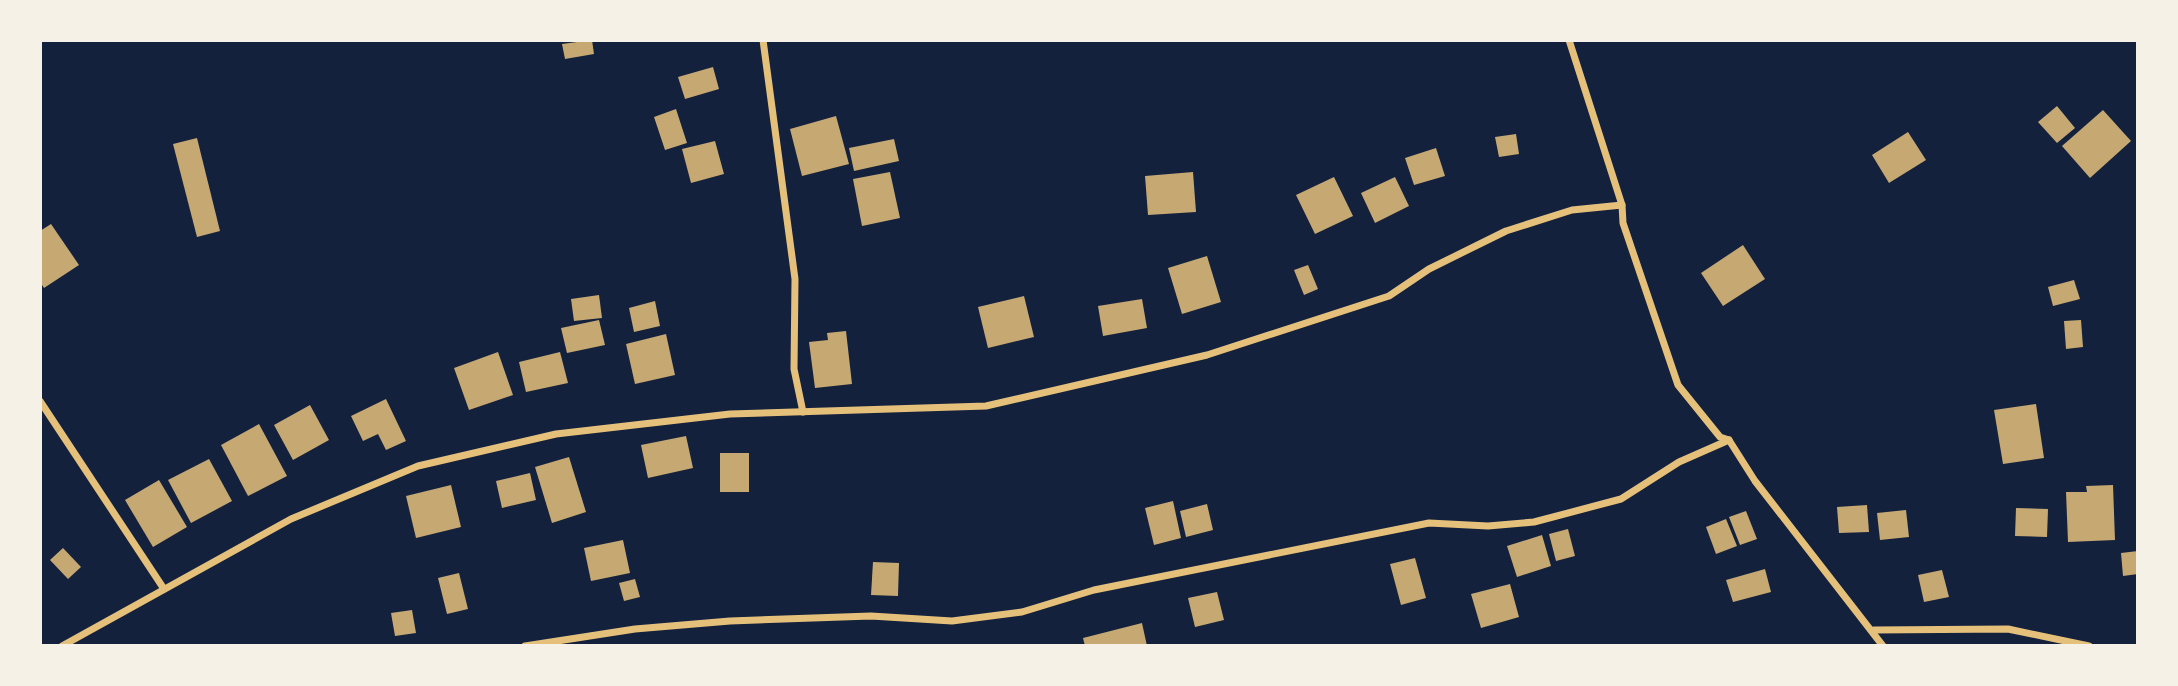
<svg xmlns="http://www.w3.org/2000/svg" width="2178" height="686" viewBox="0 0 2178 686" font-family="Jost,sans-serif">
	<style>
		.building { fill: #c6a872 }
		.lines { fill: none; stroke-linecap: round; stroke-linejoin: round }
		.minor { stroke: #e5c07b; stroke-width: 7 }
	</style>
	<rect width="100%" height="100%" fill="#14213d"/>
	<g class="building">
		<path d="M592,40l2,14 -29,5 -3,-15z"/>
		<path d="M713,67l6,22 -34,10 -7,-22z"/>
		<path d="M2057,106l18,22 -18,15 -19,-21z"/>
		<path d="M676,109l11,34 -22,7 -11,-33z"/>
		<path d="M2103,110l28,31 -41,37 -28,-32z"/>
		<path d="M836,116l13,48 -47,12 -12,-47z"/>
		<path d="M1908,132l18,28 -37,23 -17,-28z"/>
		<path d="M1516,134l3,20 -20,3 -4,-20z"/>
		<path d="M197,138l23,93 -23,6 -24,-93z"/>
		<path d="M894,139l5,22 -45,10 -5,-23z"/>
		<path d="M715,141l9,33 -33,9 -9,-34z"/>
		<path d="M1436,148l9,28 -31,9 -9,-27z"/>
		<path d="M890,172l10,46 -38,8 -9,-47z"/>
		<path d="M1193,172l3,40 -48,3 -3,-39z"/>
		<path d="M1334,177l19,39 -38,18 -19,-39z"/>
		<path d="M1395,177l14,29 -34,17 -14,-30z"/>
		<path d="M51,224l28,41 -35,23 -4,-6v-51z"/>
		<path d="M1743,245l22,34 -42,27 -22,-33z"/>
		<path d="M1207,256l14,46 -39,12 -14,-46z"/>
		<path d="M1308,265l10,24 -14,6 -10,-25z"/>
		<path d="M2074,280l6,19 -27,7 -5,-19z"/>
		<path d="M599,295l3,23 -28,3 -3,-22z"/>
		<path d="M1024,296l10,41 -46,11 -10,-41z"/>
		<path d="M1142,299l5,29 -44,8 -5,-30z"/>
		<path d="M655,301l5,25 -26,6 -5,-24z"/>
		<path d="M599,320l6,25 -38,8 -6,-25z"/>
		<path d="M2081,320l2,27 -17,2 -2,-28z"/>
		<path d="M846,331l6,53 -37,4 -6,-46 19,-2 -1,-7z"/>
		<path d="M666,334l9,41 -40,9 -9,-40z"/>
		<path d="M498,352l15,43 -44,15 -15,-42z"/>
		<path d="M560,352l8,31 -42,9 -7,-30z"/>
		<path d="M386,399l20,42 -20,9 -8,-16 -15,7 -12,-25z"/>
		<path d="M2036,404l8,54 -41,6 -9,-54z"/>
		<path d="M310,405l19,35 -36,20 -19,-35z"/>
		<path d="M259,424l28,52 -39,20 -27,-51z"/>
		<path d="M686,436l7,32 -45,10 -7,-33z"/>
		<rect x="720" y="453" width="29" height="39"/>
		<path d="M569,457l17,55 -34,11 -17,-56z"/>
		<path d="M209,459l23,42 -41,22 -23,-43z"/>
		<path d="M530,473l6,27 -34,8 -6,-27z"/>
		<path d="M159,480l28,47 -34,20 -28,-47z"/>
		<path d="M451,485l10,42 -45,11 -10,-42z"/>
		<path d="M2113,485l2,55 -47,2 -2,-50h21l-1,-6z"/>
		<path d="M1173,501l8,37 -27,7 -9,-37z"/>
		<path d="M1207,504l6,26 -27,7 -6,-26z"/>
		<path d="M1867,505l2,27 -30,1 -2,-26z"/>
		<path d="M2016,508l32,1 -1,28 -32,-1z"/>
		<path d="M1906,510l3,27 -29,3 -3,-27z"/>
		<path d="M1746,511l11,28 -17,6 -11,-28z"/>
		<path d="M1726,519l11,27 -21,8 -10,-27z"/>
		<path d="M1568,529l7,27 -19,5 -7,-27z"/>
		<path d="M1542,535l9,31 -34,11 -10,-31z"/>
		<path d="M623,540l7,33 -39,8 -7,-33z"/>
		<path d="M63,548l18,19 -13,12 -18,-19z"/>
		<path d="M2138,551v23l-15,2 -2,-23z"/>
		<path d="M1415,558l11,40 -25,7 -11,-41z"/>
		<path d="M873,562l26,1 -1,33 -27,-1z"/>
		<path d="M1765,569l6,23 -38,10 -7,-22z"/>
		<path d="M1942,570l7,27 -25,5 -6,-27z"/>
		<path d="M459,573l9,36 -21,5 -9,-36z"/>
		<path d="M635,579l5,18 -16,4 -5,-18z"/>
		<path d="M1510,584l9,33 -38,11 -10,-34z"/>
		<path d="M1217,592l7,28 -29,7 -7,-29z"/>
		<path d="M412,610l4,23 -21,3 -4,-23z"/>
		<path d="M1142,623l5,23h-62l-2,-8z"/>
	</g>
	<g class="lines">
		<g class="minor">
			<path d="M763,40l32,239 -1,90 9,43"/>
			<path d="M1569,40l53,165 1,18 55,162 42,52 9,3 26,41 128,165"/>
			<path d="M40,401l124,188"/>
			<path d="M1874,630l134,-1 81,17"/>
			<path d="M62,646l229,-127 127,-53 138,-32 174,-20 256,-8 221,-51 182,-59 40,-27 77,-38 66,-21 50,-5"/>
			<path d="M525,646l110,-17 95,-8 141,-5 81,5 70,-9 72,-22 335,-67 59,3 46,-4 87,-23 58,-37 50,-22"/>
		</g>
	</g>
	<rect width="2178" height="686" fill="none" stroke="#f6f1e7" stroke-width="84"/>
</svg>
